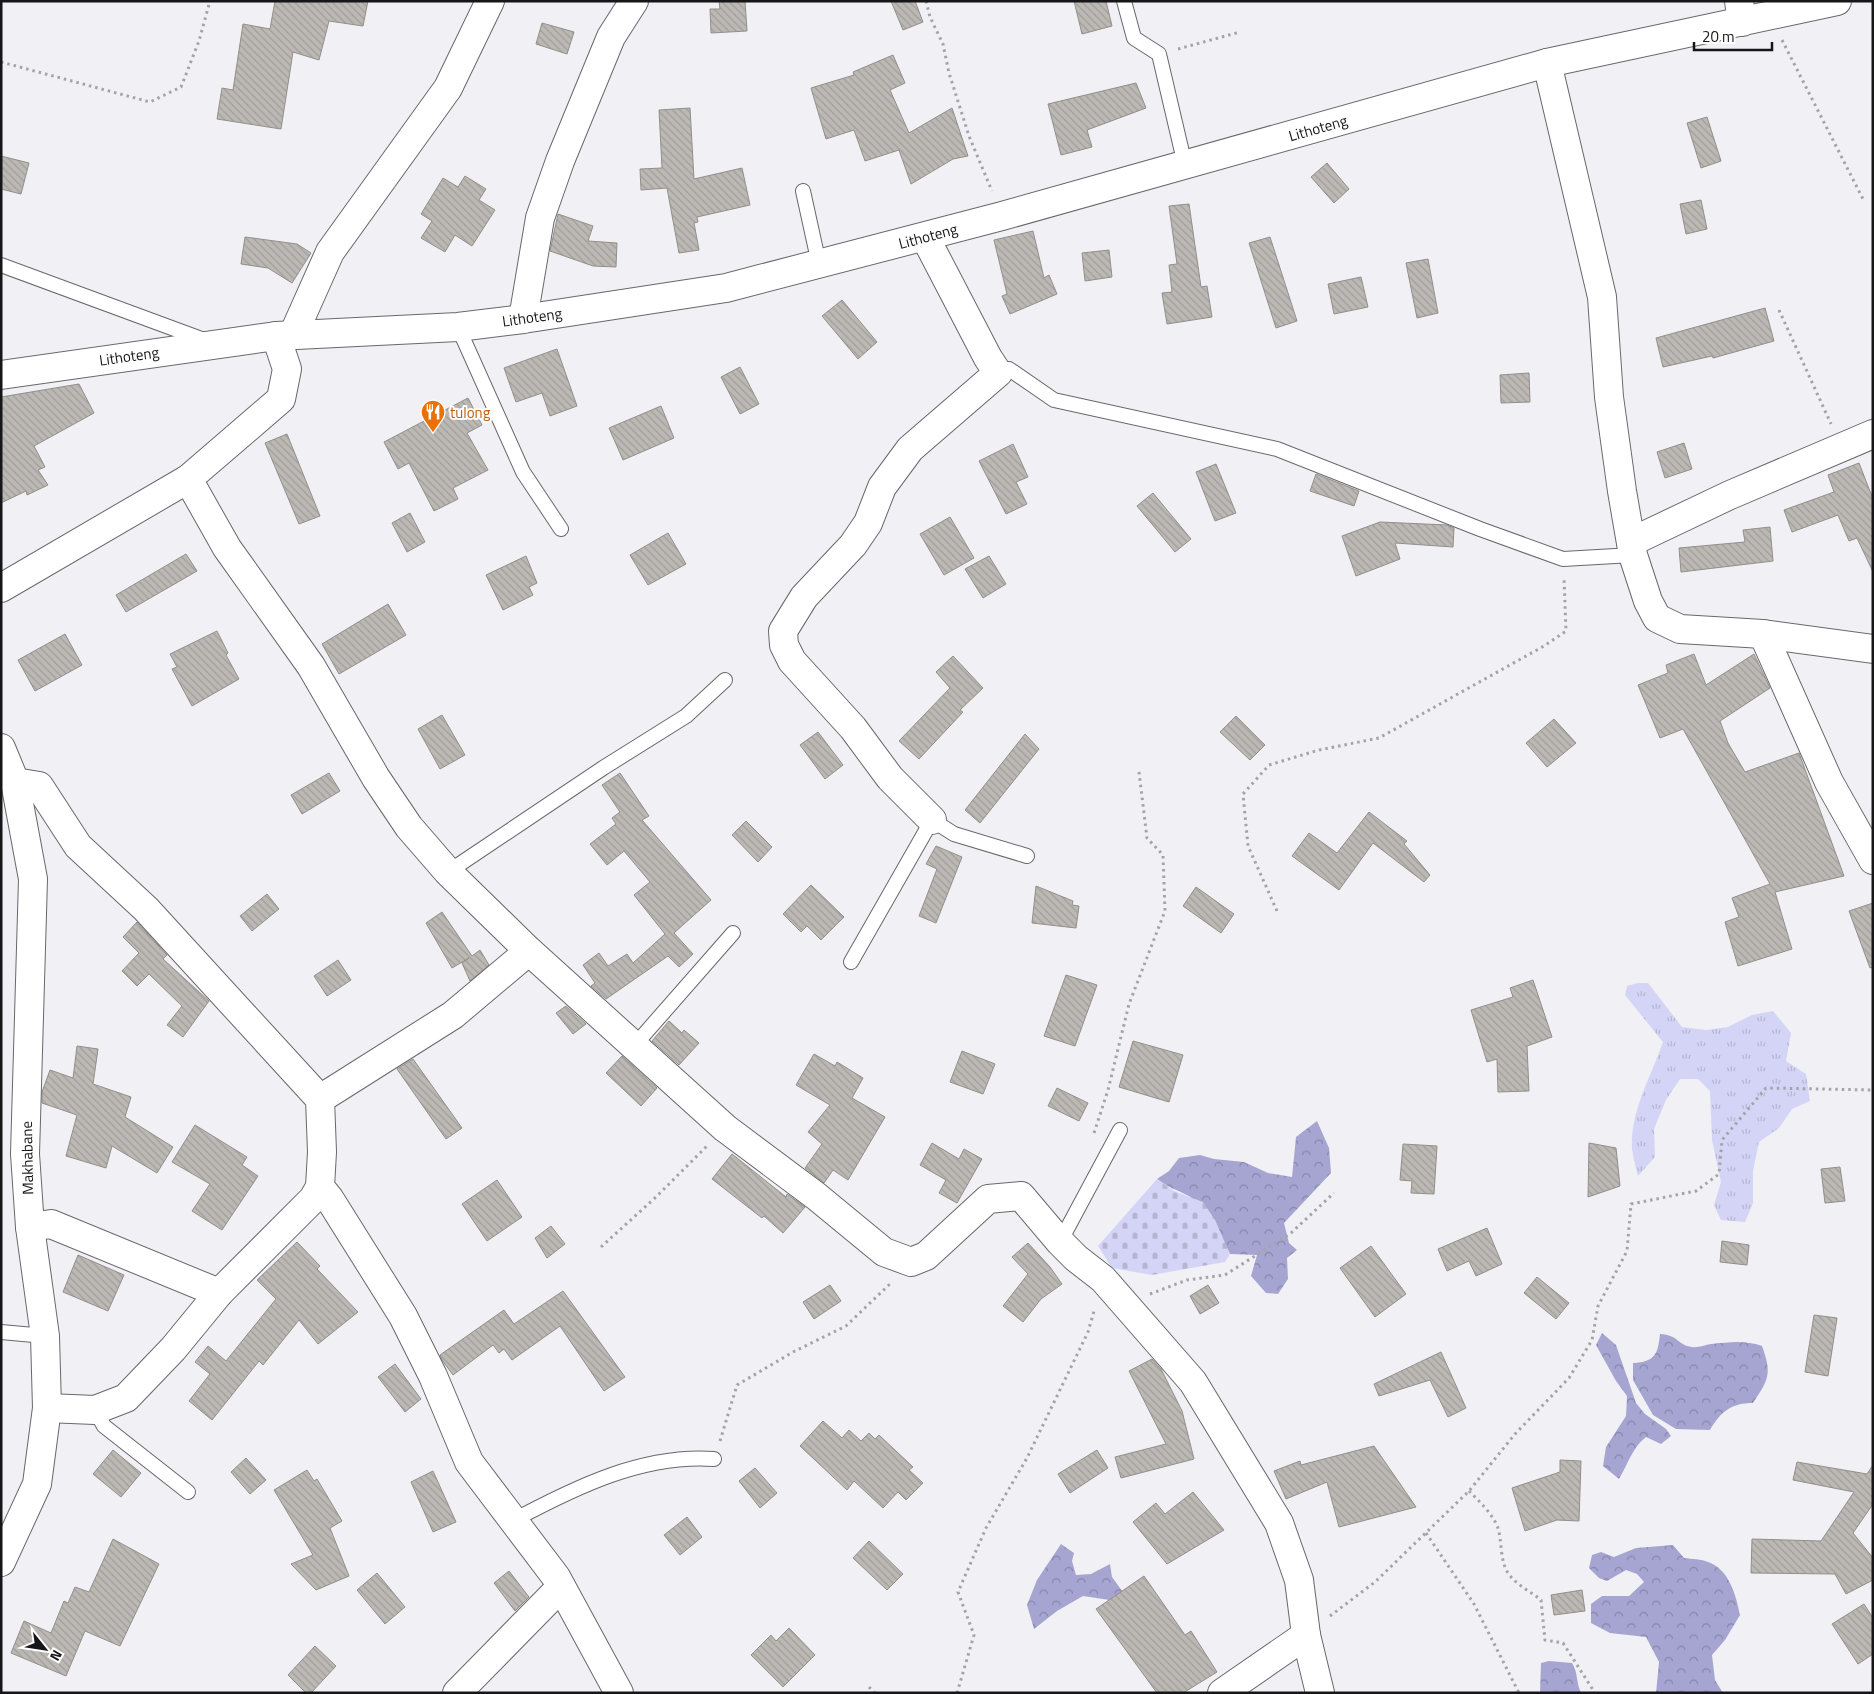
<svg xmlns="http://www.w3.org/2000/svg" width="1874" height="1694" viewBox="0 0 1874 1694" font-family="'Titillium Web',sans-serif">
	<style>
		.grass { fill: url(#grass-tufts) }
		.forest { fill: url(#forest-crowns) }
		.cemetery { fill: url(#cemetery-stones) }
		.building { fill: url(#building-back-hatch); stroke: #928f8b }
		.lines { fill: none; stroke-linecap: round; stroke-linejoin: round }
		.lane-casing { stroke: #68686c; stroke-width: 16 }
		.street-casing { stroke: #68686c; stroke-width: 30 }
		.secondary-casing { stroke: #68686c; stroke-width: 30 }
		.path { stroke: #a4a4a8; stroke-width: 3; stroke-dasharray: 2.5 4; stroke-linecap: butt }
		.lane { stroke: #fff; stroke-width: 14 }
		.street { stroke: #fff; stroke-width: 28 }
		.secondary { stroke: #fff; stroke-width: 28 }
		.labels { text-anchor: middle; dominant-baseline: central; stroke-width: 4; stroke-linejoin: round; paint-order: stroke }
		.street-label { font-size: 15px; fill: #161618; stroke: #fefeff }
		.food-label { font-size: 15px; fill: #c56008; stroke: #fefeff; text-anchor: start }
	</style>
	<defs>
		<pattern id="grass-tufts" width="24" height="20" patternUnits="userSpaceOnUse" patternTransform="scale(1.25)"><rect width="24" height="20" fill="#d4d4f6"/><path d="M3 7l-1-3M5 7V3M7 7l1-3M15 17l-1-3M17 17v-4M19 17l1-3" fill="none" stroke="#b5b5d2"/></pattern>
		<pattern id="forest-crowns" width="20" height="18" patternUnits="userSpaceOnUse" patternTransform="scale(1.25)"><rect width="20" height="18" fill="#a6a5d2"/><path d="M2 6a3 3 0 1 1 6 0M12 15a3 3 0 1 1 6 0" fill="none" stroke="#8685a9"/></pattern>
		<pattern id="cemetery-stones" width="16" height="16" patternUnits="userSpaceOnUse" patternTransform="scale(1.25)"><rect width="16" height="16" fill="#d4d4f6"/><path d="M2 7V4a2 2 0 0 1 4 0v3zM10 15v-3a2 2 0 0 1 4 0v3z" fill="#b5b5d2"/></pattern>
		<pattern id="building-back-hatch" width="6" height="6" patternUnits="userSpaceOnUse" patternTransform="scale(1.25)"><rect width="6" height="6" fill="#bcb8b4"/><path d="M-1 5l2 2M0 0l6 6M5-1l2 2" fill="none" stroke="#a19d9a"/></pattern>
	</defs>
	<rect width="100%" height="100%" fill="#f0f0f5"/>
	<path class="grass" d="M1638,983h10l34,44 24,3 22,-3 24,-12 21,-4 18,22 -5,28 20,13 4,27 -18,8 -13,19 -20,14 -6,29v32l-8,19 -24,-2 -7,-15 7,-23 -9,-42 -2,-49 -12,-12h-18l-14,21 -12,29 1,28 -17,19c-2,-9 -5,-18 -6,-27 -2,-38 19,-72 31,-107l-38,-47 2,-9z"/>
	<g class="forest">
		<path d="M1317,1121l12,27 2,25 -47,50 5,20 8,7 -10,8 1,21 -10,15 -12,-1 -15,-17 6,-21 -27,-1c-6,-13 -30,-51 -41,-58 -12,-6 -20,-8 -32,-17l12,-8 10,-13 21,-3 14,4 30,3 24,11 24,4 4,-40z"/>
		<path d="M1602,1333l14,12 20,58 9,11 21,15 5,7 -10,8 -15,-7c-14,11 -18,27 -27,42l-16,-13 3,-19 20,-31 1,-20 -11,-15 -20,-36z"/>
		<path d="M1660,1334c19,1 17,11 32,13 6,1 13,-2 19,-3 19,-2 34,-4 51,2 10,28 7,33 -9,57 -21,0 -32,8 -43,27l-34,-1 -23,-14 -20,-35v-17c22,-1 25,-9 27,-29z"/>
		<path d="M1061,1544l13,9 -2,8 4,14 15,-1 19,-10 2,13 13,18 -9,6 -33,-5 -26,15 -23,18 -7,-24 10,-25z"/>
		<path d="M1673,1545l11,13c8,1 17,1 24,4 21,7 28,33 32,53l-15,25 -13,15 3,25 8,13h-67l3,-31 -13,-25 -36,-4 -19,-10v-19l11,-8h27l15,-14 -7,-8 -11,-4 -19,11 -8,-3 -10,-10 3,-13 9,-3 13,5 22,-9z"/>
		<path d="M1549,1661l23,2c6,9 4,19 9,30h-41l1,-30z"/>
	</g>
	<path class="cemetery" d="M1157,1179l17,12 29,11 12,18 15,34 -5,8 -73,13 -40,-7 -14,-22z"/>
	<g class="building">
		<path d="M275,1h93l-5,25 -34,-5 -10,39 -26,-8 -12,77 -64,-10 5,-31 11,2 10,-66 27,5z"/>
		<path d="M719,1h26l2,30 -36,2 -1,-24h10z"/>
		<path d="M891,1h24l8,21 -20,8z"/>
		<path d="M1074,1h32l6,25 -30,8z"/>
		<path d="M542,23l32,9 -7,22 -31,-10z"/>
		<path d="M893,55l12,28 -15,7 19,43 43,-25 16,48 -15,3 -42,25 -12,-34 -34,11 -11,-31 -28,9 -15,-51 43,-13 -1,-3z"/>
		<path d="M1136,83l10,25 -59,22 5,17 -31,8 -13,-51z"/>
		<path d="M690,108l4,71 48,-11 8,37 -53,12 1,5 -4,1 5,27 -20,3 -12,-65 -26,2 -1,-21 22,-1 -3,-58z"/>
		<path d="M1707,117l14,44 -20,7 -14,-45z"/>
		<path d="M1,156l28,7 -8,31 -20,-5z"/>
		<path d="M1327,163l22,26 -15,14 -23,-26z"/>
		<path d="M465,176l21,13 -7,11 16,10 -23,36 -17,-11 -10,17 -24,-14 11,-17 -11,-7 22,-36 15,9z"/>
		<path d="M1701,200l6,29 -21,5 -6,-30z"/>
		<path d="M1189,204l12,83 6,-1 5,31 -45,7 -5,-31 10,-1 -3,-27 8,-1 -8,-58z"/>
		<path d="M558,214l35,12 -5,15 29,2 -1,24 -23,-1 -43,-15z"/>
		<path d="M1033,231l11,47 5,-3 8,19 -47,20 -8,-18 5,-2 -13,-54z"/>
		<path d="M245,237l52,7 14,9 -19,30 -24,-15 -27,-4z"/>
		<path d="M1270,237l27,84 -21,7 -27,-85z"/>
		<path d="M1109,250l3,27 -27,4 -3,-28z"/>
		<path d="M1428,259l10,54 -21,5 -11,-55z"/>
		<path d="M1361,277l7,30 -34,7 -6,-30z"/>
		<path d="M842,300l35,42 -19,17 -36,-43z"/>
		<path d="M1765,308l9,33 -61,17 -1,-2 -49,11 -7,-29z"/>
		<path d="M557,349l20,57 -27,10 -8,-23 -26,9 -12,-34z"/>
		<path d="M740,367l19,37 -19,10 -19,-37z"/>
		<path d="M1529,373l1,29 -29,1 -1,-28z"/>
		<path d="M79,384l15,29 -60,33 11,21 -7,3 10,15 -21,10 -1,-4 -25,12v-106z"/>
		<path d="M468,398l14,27 -15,8 21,37 -35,18 5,11 -24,12 -25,-48 -11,6 -14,-27z"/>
		<path d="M661,406l13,32 -51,22 -14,-32z"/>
		<path d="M287,434l33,82 -21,8 -34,-81z"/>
		<path d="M1684,443l8,26 -27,9 -8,-26z"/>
		<path d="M1013,444l15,33 -12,5 11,22 -21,10 -27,-53z"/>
		<path d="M1859,463l14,36v73l-16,-34 -8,3 -11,-26 -46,17 -8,-22 50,-18 -6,-17z"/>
		<path d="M1216,464l20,49 -21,8 -19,-49z"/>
		<path d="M1316,474l43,17 -5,15 -44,-15z"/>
		<path d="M1153,493l38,46 -16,13 -38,-46z"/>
		<path d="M410,513l15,29 -18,10 -15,-29z"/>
		<path d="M950,517l24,41 -30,17 -24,-41z"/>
		<path d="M1380,522l67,3 7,3 -1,19 -58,-4 5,16 -44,17 -14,-40z"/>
		<path d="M1770,527l3,34 -92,11 -2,-24 66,-6 -2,-12z"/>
		<path d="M668,533l18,31 -38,21 -18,-30z"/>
		<path d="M186,554l11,17 -71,41 -10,-17z"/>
		<path d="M526,556l11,27 -8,4 4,8 -30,15 -17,-35z"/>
		<path d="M989,556l17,28 -23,14 -18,-29z"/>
		<path d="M388,604l18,31 -67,39 -17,-30z"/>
		<path d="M217,631l11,22 -2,2 13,24 -47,27 -20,-37 5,-2 -7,-13z"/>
		<path d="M65,634l17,31 -47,26 -17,-31z"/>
		<path d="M1694,654l12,31 48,-31 16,34 -50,33 8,22 17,29 54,-19 45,123 -69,16 17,57 -54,17 -13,-44 14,-5 -7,-19 38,-14 -87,-155 -23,9 -22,-53 30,-12 -2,-8z"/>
		<path d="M953,656l30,32 -23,22 3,2 -44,47 -20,-18 51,-53 -14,-16z"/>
		<path d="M442,715l23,40 -25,14 -22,-40z"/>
		<path d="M1236,716l29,29 -15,15 -30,-28z"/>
		<path d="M1554,719l22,24 -29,24 -21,-24z"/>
		<path d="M818,732l25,33 -18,14 -25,-34z"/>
		<path d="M1025,734l14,15 -59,74 -15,-13z"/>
		<path d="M329,773l11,18 -38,23 -11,-19z"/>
		<path d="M620,773l29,43 -7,4 69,80 -37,33 19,21 -14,13 -11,-11 -62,43 -15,-13 4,-3 -12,-18 16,-12 9,13 19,-12 6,9 32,-29 -31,-39 16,-13 -26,-31 -17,14 -17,-21 26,-20 -4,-6 8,-6 -18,-27z"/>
		<path d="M1369,812l38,29 -3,3 26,31 -6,7 -51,-39 -34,47 -47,-34 17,-23 28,20z"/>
		<path d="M746,821l26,26 -14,15 -26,-27z"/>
		<path d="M936,846l26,11 -26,66 -17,-7 18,-47 -11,-5z"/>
		<path d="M811,885l33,32 -23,23 -14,-14 -6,6 -18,-18z"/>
		<path d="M1036,886l37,15 -1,4 7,1 -3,22 -44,-5z"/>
		<path d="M1196,887l38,27 -13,19 -38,-27z"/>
		<path d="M267,894l12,15 -27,22 -12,-15z"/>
		<path d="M1873,903v64l-3,1 -21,-57z"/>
		<path d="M442,912l30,44 8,-6 9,15 -19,16 -8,-18 7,-5 -17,10 -26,-45z"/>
		<path d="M137,922l30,33 -4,4 46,42 -26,36 -16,-12 15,-19 -33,-32 -12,12 -15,-15 17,-18 -16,-16z"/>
		<path d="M338,960l13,20 -24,16 -13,-20z"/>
		<path d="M1066,975l31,10 -22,61 -31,-10z"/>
		<path d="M1533,980l19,57 -25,9 2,45 -31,1 -1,-33 -10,3 -16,-52 42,-13 -3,-9z"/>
		<path d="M566,1006l20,18 -13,10 -17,-21z"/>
		<path d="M669,1021l13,12 2,-3 15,13 -20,22 -27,-24z"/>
		<path d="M1133,1041l50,14 -14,47 -50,-15z"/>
		<path d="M77,1046l21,3 -5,35 38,13 -6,20 48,30 -16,26 -45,-27 -6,22 -40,-12 11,-41 -35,-12v-11l8,-22 23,8z"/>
		<path d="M962,1051l33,13 -12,30 -33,-12z"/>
		<path d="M814,1054l21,12 2,-4 26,16 -11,20 33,19 -37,63 -15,-10 -9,13 -19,-15 17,-24 -14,-12 22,-27 -34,-20z"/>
		<path d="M622,1056l35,32 -16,18 -35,-33z"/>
		<path d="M413,1059l49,69 -16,11 -49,-70z"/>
		<path d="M1057,1088l31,15 -9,18 -31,-15z"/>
		<path d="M195,1125l52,32 -5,8 16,11 -36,54 -30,-19 18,-27 -38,-22z"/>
		<path d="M932,1143l27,16 5,-10 18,10 -25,44 -18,-10 7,-13 -26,-15z"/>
		<path d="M1589,1143l27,5 4,38 -32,11z"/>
		<path d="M1403,1144l34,2 -3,48 -23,-1 1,-12 -12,-1z"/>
		<path d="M732,1154l54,43 1,-3 18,13 -22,26 -19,-17 -2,2 -50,-39z"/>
		<path d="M1840,1167l5,34 -20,2 -4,-34z"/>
		<path d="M497,1180l25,37 -35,24 -25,-37z"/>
		<path d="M551,1226l14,18 -18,14 -12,-20z"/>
		<path d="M1487,1228l15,36 -26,12 -7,-15 -22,10 -9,-22z"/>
		<path d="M1722,1241l27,4 -2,20 -27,-3z"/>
		<path d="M297,1242l23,24 -3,3 41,43 -40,32 -19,-24 -36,45 -4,-4 -47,59 -23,-19 21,-27 -15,-12 13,-16 18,15 50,-62 -19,-19z"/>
		<path d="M1028,1243l22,24 12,17 -21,15 -18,23 -20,-16 25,-32 -16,-17z"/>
		<path d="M1371,1246l35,48 -31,23 -35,-49z"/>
		<path d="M78,1255l46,20 -16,36 -45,-19z"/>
		<path d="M1537,1277l32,26 -13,16 -32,-26z"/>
		<path d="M830,1285l11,16 -27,18 -11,-17z"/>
		<path d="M1208,1285l11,18 -19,11 -10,-18z"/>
		<path d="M563,1291l62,86 -21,14 -44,-65 -48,34 -8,-11 -5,4 -6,-8 -40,30 -11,-15 -2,-5 64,-45 10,14z"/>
		<path d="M1814,1315l23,3 -9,58 -23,-4z"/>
		<path d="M1441,1352l25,56 -18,9 -18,-37 -51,16 -5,-12z"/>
		<path d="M1152,1359l9,10 21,42 12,48 -73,19 -6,-21 51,-13 -37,-73z"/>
		<path d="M395,1364l26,35 -16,13 -27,-35z"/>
		<path d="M823,1421l19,17 7,-8 12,11 8,-8 6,6 4,-4 34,32 -4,3 14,13 -17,17 -8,-8 -15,16 -29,-27 -7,9 -47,-44z"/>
		<path d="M1374,1446l42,61 -77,20 -12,-45 -41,17 -12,-28 26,-10 1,4z"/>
		<path d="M113,1450l28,23 -20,24 -28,-23z"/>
		<path d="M1097,1450l11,18 -38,25 -12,-19z"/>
		<path d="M246,1458l20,22 -16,14 -19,-22z"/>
		<path d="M1560,1460l21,1 -2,60 -22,-1 -32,11 -13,-43 48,-16z"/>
		<path d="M1797,1462l70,12 6,-9v39l-20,29 20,25v22l-27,14 -11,-20 -84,-1 1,-34 69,2 33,-49 -61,-12z"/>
		<path d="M755,1468l22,25 -17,15 -21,-27z"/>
		<path d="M307,1470l7,11 3,-2 25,42 -12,7 19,48 -33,14 -25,-26 22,-9 -39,-65z"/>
		<path d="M433,1471l23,51 -23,10 -22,-50z"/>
		<path d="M1193,1492l31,38 -57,34 -34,-42 23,-19 9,11z"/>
		<path d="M687,1517l15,20 -22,18 -16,-20z"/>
		<path d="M113,1539l46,25 -39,82 -35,-15 -19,45 -55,-23 13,-32 27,12 13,-32 4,2 7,-16 14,5z"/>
		<path d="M869,1541l34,33 -16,16 -34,-32z"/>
		<path d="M509,1571l20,26 -14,14 -21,-28z"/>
		<path d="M377,1573l28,34 -20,17 -28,-34z"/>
		<path d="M1144,1576l41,59 6,-4 26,41 -34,21h-26l-61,-84z"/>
		<path d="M1582,1590l3,21 -31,4 -3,-20z"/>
		<path d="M1864,1604l9,14v36l-15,10 -26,-40z"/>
		<path d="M789,1628l26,27 -32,32 -32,-32 20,-20 5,6z"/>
		<path d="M315,1646l21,20 -25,27h-5l-18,-18z"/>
	</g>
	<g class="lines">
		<defs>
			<g id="lane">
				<path d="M1124,1l10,37 25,16 26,111"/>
				<path d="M803,191l16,73"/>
				<path d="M1,265l206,76"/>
				<path d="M458,327l65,145 38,57"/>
				<path d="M998,373l11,-4 45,31 223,49 203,80 83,30 70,-4"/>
				<path d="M448,872l155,-104 83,-52 39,-36"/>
				<path d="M851,962l81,-142 22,14 73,22"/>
				<path d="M634,1046l99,-113"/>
				<path d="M1060,1242l60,-112"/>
				<path d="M1,1332l44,4"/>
				<path d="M95,1410l9,16 84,66"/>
				<path d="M514,1520c62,-33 129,-66 200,-61"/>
			</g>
			<g id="street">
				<path d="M1739,1l3,21"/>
				<path d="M1547,63l55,234 7,100 13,94 11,64 15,46 9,17 23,11 83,5 66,148 44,78"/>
				<path d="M925,237l63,121 10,15 -88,76 -28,38 -14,36 -15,22 -49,52 -21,34 1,14 8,16 61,67 37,50 42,42"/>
				<path d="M523,319l17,-101 20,-57 51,-124 23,-36"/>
				<path d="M293,335l37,-83 118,-164 42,-87"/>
				<path d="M188,479l39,69 84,118 65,112 33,49 39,45 81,79 196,177 91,68 68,56 27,10 15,-6 62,-57 33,-3 39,46 16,16 27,21 90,103 86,141 20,57 7,55 14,58"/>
				<path d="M1631,542l99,-47 143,-61"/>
				<path d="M1,588l187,-109 93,-80 6,-30 -11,-33"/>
				<path d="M1763,634l110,15"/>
				<path d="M15,782l24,4 39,60 68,63 174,190 2,53 -2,35 9,11 74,118 30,60 36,86 87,115 63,116"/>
				<path d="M320,1099l133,-84 76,-64"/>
				<path d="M30,1227l21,-3 168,69"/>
				<path d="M47,1408l48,2 31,-12 47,-49 46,-56 94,-94 7,-12"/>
				<path d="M457,1693l104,-106"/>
				<path d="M1222,1693l84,-58"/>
			</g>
			<g id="secondary">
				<path d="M1,375l275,-39 182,-9 65,-8 203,-31 276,-72 545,-153 290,-62"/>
				<path d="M1,748l14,34 18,97 -8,275 5,73 15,109 2,72 -10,76 -36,78"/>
			</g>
		</defs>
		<use href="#lane" class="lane-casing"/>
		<use href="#street" class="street-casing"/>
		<use href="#secondary" class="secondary-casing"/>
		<g class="path">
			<path d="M926,1l4,16 13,27 6,29 20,63 23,55"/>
			<path d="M1782,40l81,159"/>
			<path d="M1178,49l62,-17"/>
			<path d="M1,62l149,40 31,-15 18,-46 11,-40"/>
			<path d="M1779,310l52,114"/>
			<path d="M1277,911l-29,-65 -5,-52 26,-29 50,-15 60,-12 165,-92 22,-15 -2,-53"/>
			<path d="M1094,1133l14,-43 21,-86 36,-93 -2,-56 -16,-17 -8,-66"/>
			<path d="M601,1247l55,-50 51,-51"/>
			<path d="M1150,1294l37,-14 38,-5 66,-42 43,-40"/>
			<path d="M720,1441l17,-56 56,-33 53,-26 46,-44"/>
			<path d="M1469,1491c11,11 23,22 29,37 4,14 2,33 10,45 8,12 22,18 33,27l4,40 18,3 32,50"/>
			<path d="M1426,1533l48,71 45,89"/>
			<path d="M1330,1616l45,-34 94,-91 46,-57 54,-56 23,-38 6,-34 29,-55 4,-47 65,-13 23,-17 3,-34 44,-52 107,2"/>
			<path d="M869,1687l6,6"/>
			<path d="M957,1693l17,-58 -16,-43 28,-64 41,-70 61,-126 6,-21"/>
		</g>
		<use href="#lane" class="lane"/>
		<use href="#street" class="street"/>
		<use href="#secondary" class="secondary"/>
	</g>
	<defs>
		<symbol id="restaurant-pin" viewBox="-11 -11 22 30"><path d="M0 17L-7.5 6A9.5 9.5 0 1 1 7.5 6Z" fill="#e8710a" stroke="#fefeff"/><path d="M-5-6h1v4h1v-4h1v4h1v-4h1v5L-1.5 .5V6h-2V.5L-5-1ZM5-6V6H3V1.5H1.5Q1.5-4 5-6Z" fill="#fff"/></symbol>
	</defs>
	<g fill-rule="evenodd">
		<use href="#restaurant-pin" x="419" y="398" width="28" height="38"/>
	</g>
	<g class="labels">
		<g class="street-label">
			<text transform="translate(1318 128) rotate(-16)">Lithoteng</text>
			<text transform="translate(928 236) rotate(-15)">Lithoteng</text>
			<text transform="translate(532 317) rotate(-8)">Lithoteng</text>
			<text transform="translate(129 356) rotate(-8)">Lithoteng</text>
			<text transform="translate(27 1158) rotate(-91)">Makhabane</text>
		</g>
		<g class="food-label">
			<text x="450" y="412">tulong</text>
		</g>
	</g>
	<rect width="1874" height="1694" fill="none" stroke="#161618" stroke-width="5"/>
	<g transform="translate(45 1649) rotate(120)" stroke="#fefeff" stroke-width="4" paint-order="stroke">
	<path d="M0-4L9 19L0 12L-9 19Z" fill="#161618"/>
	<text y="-8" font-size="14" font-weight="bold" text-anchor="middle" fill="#161618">N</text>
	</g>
	<path d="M1694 42v8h78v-8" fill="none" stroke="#161618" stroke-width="2.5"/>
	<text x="1702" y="42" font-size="15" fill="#161618" stroke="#fefeff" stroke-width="4" paint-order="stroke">20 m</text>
</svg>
